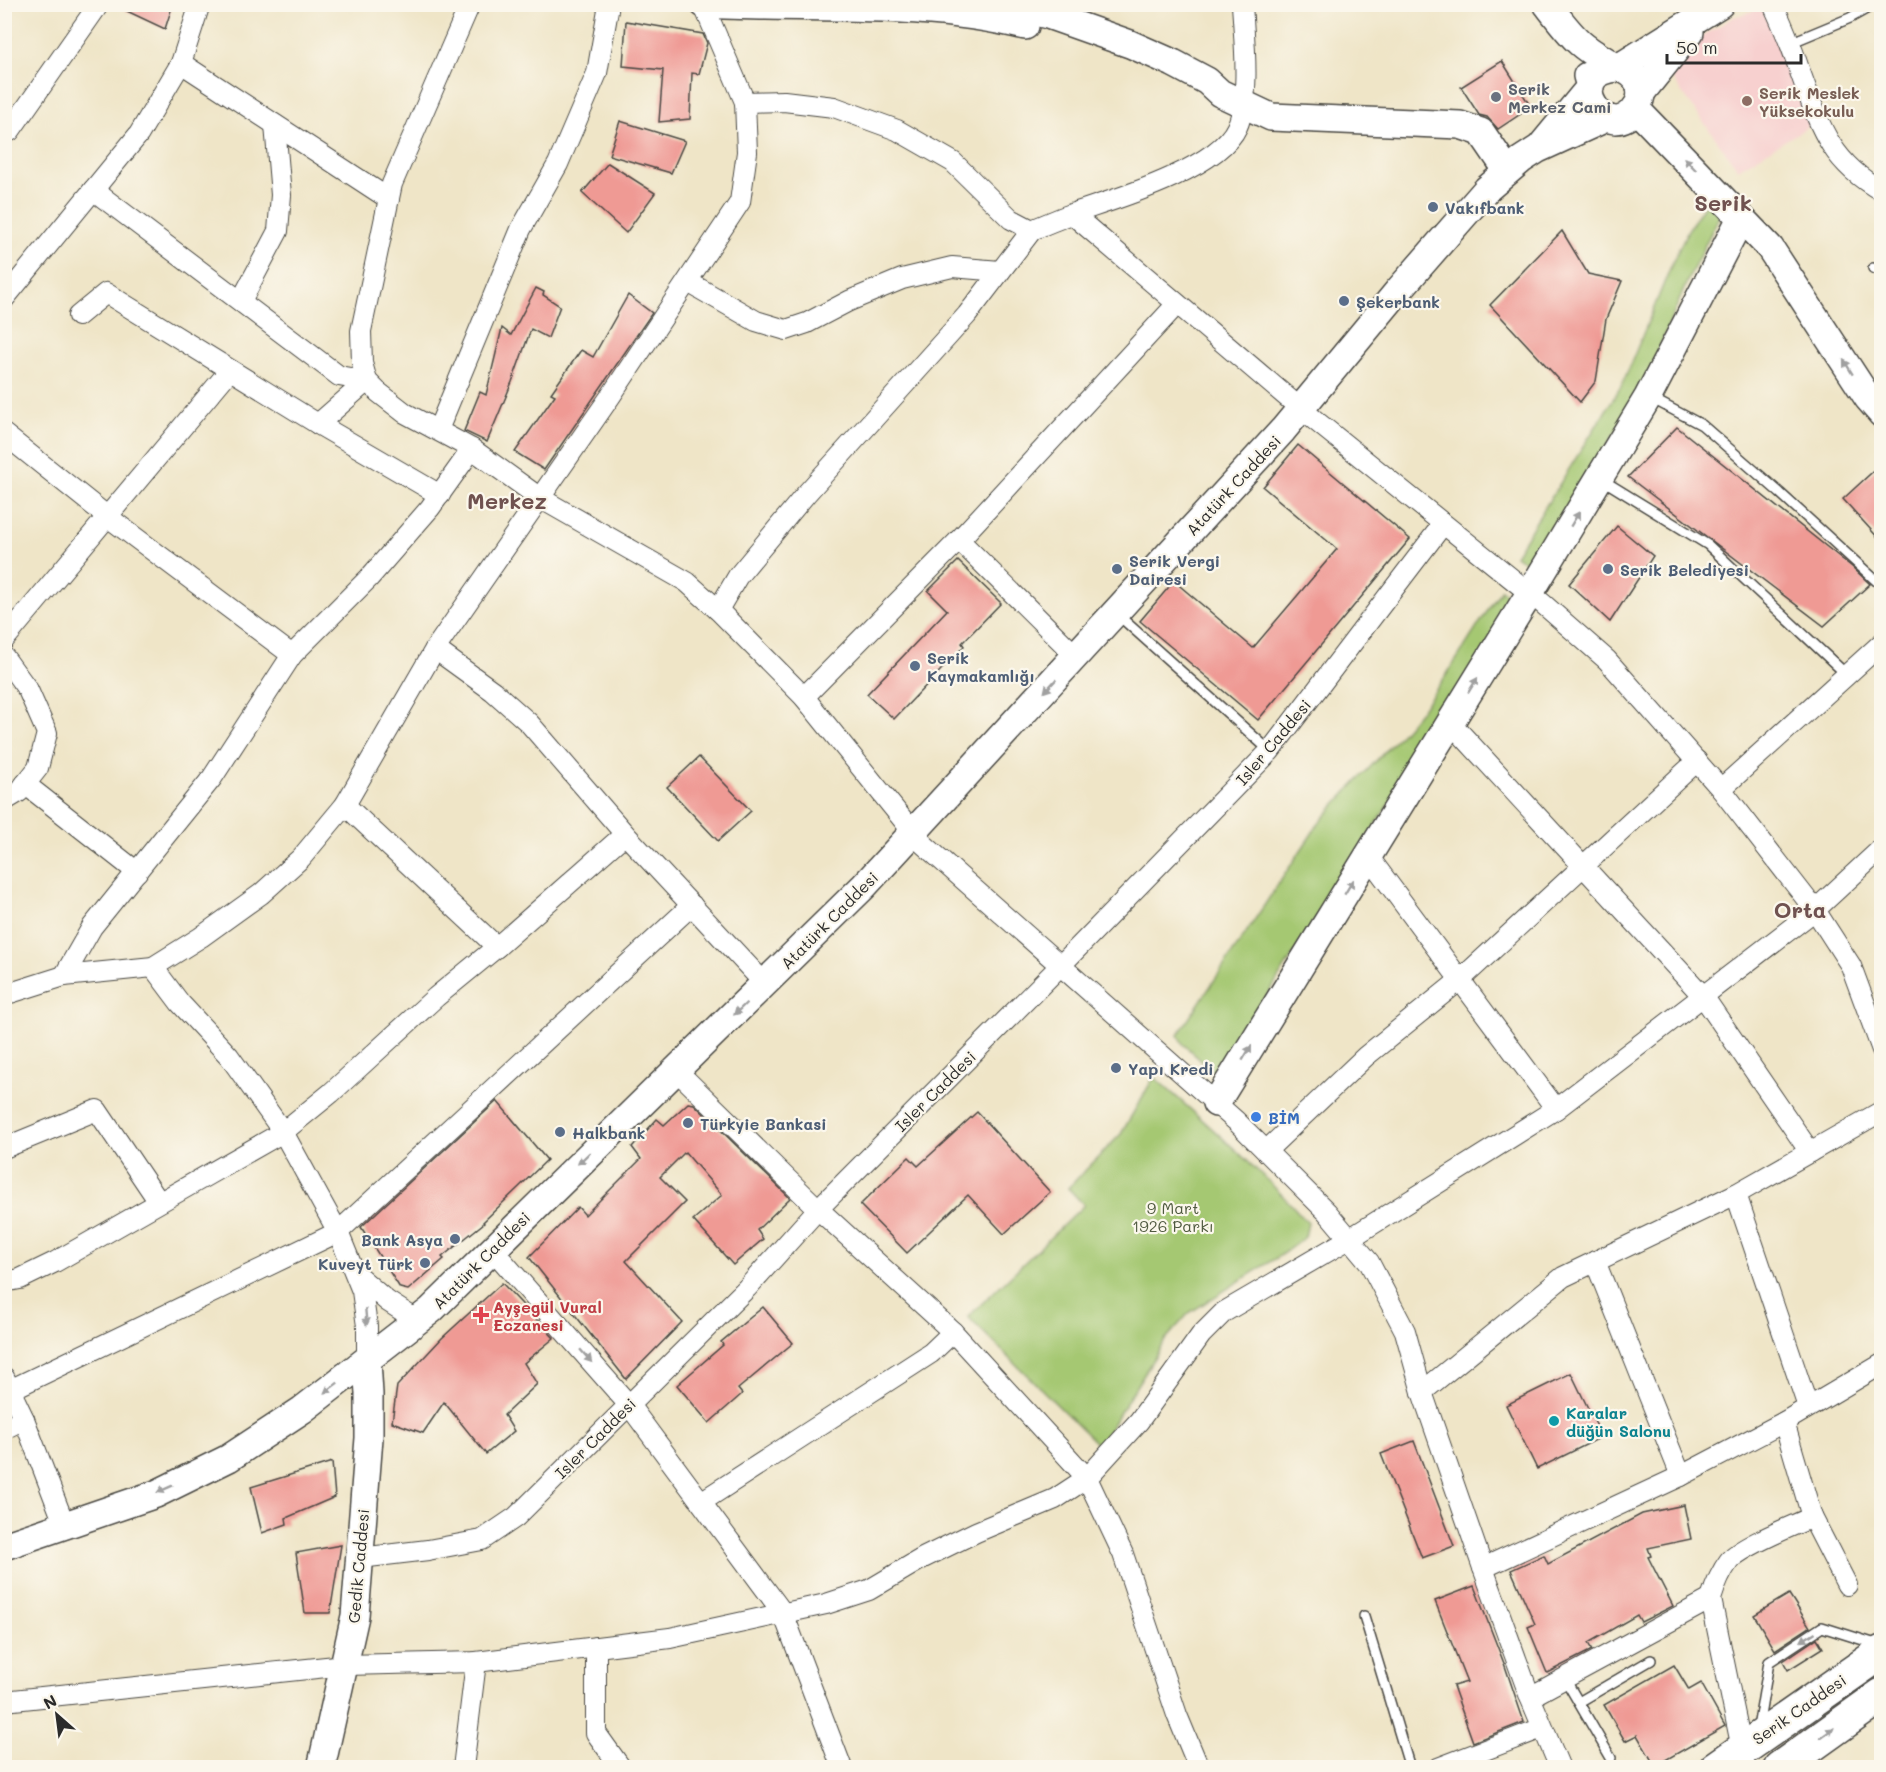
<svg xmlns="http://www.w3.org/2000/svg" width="1886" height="1772" viewBox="0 0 1886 1772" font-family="Mali,sans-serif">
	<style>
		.built { fill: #f7d0cf }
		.green { fill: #a5c872; stroke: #687a4e; stroke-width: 1.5 }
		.building { fill: #ef9a94 }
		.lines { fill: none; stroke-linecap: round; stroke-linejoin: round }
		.lane-casing { stroke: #484742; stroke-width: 12 }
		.street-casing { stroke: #484742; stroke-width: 22 }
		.secondary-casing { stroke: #484742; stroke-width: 30 }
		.highway-casing { stroke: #484742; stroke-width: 36 }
		.lane { stroke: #fff; stroke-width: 9 }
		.street { stroke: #fff; stroke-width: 20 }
		.secondary { stroke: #fff; stroke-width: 27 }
		.highway { stroke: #fff; stroke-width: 33 }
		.oneway { fill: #a0a0a0 }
		.worship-dot { fill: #6b7280; stroke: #fbf7ec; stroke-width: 2 }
		.education-dot { fill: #8d6e63; stroke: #fbf7ec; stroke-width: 2 }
		.service-dot { fill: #5c6f8a; stroke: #fbf7ec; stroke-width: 2 }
		.shop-dot { fill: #3f7fe0; stroke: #fbf7ec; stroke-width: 2 }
		.health-dot { fill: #e0444e; stroke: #fbf7ec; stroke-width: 2 }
		.culture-dot { fill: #0f9aa8; stroke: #fbf7ec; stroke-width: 2 }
		.labels { text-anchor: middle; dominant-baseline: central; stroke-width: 4.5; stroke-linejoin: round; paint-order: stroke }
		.worship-label { font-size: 16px; font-weight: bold; fill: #5b616d; stroke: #fbf7ec; text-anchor: start }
		.education-label { font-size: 16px; font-weight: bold; fill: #785e54; stroke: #fbf7ec; text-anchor: start }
		.service-label { font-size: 16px; font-weight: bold; fill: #4e5e75; stroke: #fbf7ec; text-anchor: start }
		.street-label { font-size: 16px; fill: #2b2b2b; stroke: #fbf7ec }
		.shop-label { font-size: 16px; font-weight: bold; fill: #366cbe; stroke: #fbf7ec; text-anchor: start }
		.park-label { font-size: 16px; fill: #505a40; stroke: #fbf7ec }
		.health-label { font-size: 16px; font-weight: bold; fill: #be3a42; stroke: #fbf7ec; text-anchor: start }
		.culture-label { font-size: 16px; font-weight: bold; fill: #0d838f; stroke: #fbf7ec; text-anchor: start }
		.district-label { font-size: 22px; font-weight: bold; fill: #705250; stroke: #fbf7ec }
	</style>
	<rect width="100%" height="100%" fill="#fbf7ec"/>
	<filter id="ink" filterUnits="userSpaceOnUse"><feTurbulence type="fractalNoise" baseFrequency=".0167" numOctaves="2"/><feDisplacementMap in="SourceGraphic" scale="12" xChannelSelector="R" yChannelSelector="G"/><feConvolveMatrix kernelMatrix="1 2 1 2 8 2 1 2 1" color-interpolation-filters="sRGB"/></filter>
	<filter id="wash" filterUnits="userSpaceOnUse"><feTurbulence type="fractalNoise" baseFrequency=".008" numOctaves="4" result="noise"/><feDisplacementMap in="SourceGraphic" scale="24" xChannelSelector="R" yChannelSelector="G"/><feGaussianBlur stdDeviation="1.35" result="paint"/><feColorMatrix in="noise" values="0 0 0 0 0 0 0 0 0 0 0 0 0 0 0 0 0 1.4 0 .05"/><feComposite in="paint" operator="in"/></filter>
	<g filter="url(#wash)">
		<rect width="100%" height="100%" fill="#efe5c7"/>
		<path class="built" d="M1762,8l40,68 9,49 -73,44 -71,-97 10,-20 57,-35z"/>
		<g class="green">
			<path d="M1705,204l16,8 -34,70 -45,107 -110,178 -17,-12 107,-170 52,-126 14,-29z"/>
			<path d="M1501,590l16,11 -300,474 -34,-31 -5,-9 139,-209c30,-37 65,-69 96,-106 33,-40 59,-86 88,-130z"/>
			<path d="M1154,1077c53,47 107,93 154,146l-3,14 -21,16 -95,60 -24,27 -66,106 -131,-129 116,-112 -16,-17 53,-54z"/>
		</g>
		<g id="blocks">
			<g class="building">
				<path d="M112,4h61l-8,25z"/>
				<path d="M626,21l77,13 4,9 -8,31 -7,-1 -2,46 -31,3 4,-52 -40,-4z"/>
				<path d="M1502,61l29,46 -33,22 -11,-12 -8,-2 -18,-28z"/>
				<path d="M620,121l65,20 -14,32 -62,-18z"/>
				<path d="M608,163l47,30 -29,40 -44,-40z"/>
				<path d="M1562,231l26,43 34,7 -16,38 -10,62 -16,21 -90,-97z"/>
				<path d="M536,288l8,4 -1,3 17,11 -12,32 -17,-9 -19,53 -25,60 -23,-11 16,-39 6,3 16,-67 9,7z"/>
				<path d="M628,295l24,18 -108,157 -29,-18 40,-57 -4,-2 30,-43 12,7z"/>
				<path d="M1677,427l175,140 18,17 -46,42 -196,-149z"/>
				<path d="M1298,445l112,94 -152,181 -118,-99 34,-40 79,67 84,-99 -74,-62z"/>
				<path d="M1881,464v77l-38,-42z"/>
				<path d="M1617,526l36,30 -43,66 -41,-38z"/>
				<path d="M958,561l43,42 -39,40 2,3 -70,73 -27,-25 80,-84 -19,-19z"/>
				<path d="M699,757l52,54 -33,30 -51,-54z"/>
				<path d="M497,1101l50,59 -64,62 1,1 -42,34 2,2 -36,31 -8,-2 -39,-61z"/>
				<path d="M688,1103l6,1 96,94 -33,32 6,9 -30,26 -40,-45 29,-25 -37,-43 -25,25 25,25 -59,59 56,61 -56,57 -97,-122 49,-50 7,8 56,-56 -9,-12 25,-28 7,6z"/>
				<path d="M977,1112l73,80 -46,42 -36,-39 -61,58 -47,-48 49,-48 9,9z"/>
				<path d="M502,1283l52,55 -30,25 13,21 -33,31 10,16 -28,23 -42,-52 -21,31 -31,-11 5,-36 45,-48z"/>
				<path d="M763,1307l30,36 -55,46 4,5 -33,29 -32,-38 46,-40 -2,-3z"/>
				<path d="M1571,1373l31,64 -65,32 -31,-64z"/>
				<path d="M1414,1441l40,105 -32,12 -41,-104z"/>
				<path d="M332,1462l3,35 -49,21 1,6 -25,9 -11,-46z"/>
				<path d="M1684,1505l7,34 -43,9 3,8 -3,1 25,49 -32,16 -4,-7 -49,28 4,7 -45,23 -19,-46 7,-3 -24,-54 33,-15 4,9 94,-50z"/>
				<path d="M341,1545l-11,68h-25l-9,-60z"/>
				<path d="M1474,1586l31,80 19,56 -51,20 -20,-56 14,-4 -32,-81z"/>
				<path d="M1789,1594l21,33 -35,23 -21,-35z"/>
				<path d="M1817,1638l6,10 -35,22 -5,-9z"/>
				<path d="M1674,1665l15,25 12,-7 24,43 -70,40 -18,-31 -12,6 -21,-36z"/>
			</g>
		</g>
	</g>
	<g filter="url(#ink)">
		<use href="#blocks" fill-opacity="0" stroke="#484742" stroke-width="1.5"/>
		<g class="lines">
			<defs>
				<g id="lane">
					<path d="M1790,43l60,-25 25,-14"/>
					<path d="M1873,268l9,4"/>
					<path d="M1649,397l53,28 78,68 102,93"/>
					<path d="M1601,479l107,66 139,130"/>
					<path d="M1117,614l153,137"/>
					<path d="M1364,1616l46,152"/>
					<path d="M1565,1679l46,79"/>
					<path d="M1579,1702l72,-42"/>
					<path d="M1758,1728l11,-66 53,-35 57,18"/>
				</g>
				<g id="street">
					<path d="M470,4l-78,180 -31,147 1,32 5,18 11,11 27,21 67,36 68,49 147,84 31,28 86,87 117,145 315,279 91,91 42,50 36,69 17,61 61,176 47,129 30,71"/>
					<path d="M1773,4c10,22 19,43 26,65 20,54 29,92 83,122"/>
					<path d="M181,63l208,136"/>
					<path d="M745,102l39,-1 50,6 63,23 56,32 58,57 21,11c14,-6 28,-12 42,-17 42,-14 144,-44 163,-86 14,-31 7,-88 5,-123"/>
					<path d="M4,123l6,8 89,-127"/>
					<path d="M93,190l246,186 28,5 -49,43"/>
					<path d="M1072,214l229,195 241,194 65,57 114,129 94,121 36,56 31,84"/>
					<path d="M688,282l68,39 30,9 21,-7 42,-22 53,-22 50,-12 48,4"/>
					<path d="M4,299l135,-165 42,-71 19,-59"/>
					<path d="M241,301l37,-70 3,-36 -6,-70"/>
					<path d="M78,316l28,-23 212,131 122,71"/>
					<path d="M438,430l83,-201 37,-65 39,-91 12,-69"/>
					<path d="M4,434l104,83 184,138"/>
					<path d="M959,540l118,117"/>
					<path d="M718,610l20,-34 68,-82 161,-179 65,-85"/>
					<path d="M4,640l226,-270"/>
					<path d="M435,649l58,42 36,32 96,111 140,150"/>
					<path d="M4,657l24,33 19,43 -9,35 -19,24 -15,9"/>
					<path d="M804,697l155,-157 218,-236"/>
					<path d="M1450,722l253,274 107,156"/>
					<path d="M25,784l112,88"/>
					<path d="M1721,789l161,-146"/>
					<path d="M345,805l152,142"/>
					<path d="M1368,856l188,253"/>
					<path d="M153,967l27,36 49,53 54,76 55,100 24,59 5,35v35"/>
					<path d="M64,976l28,-49 120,-149 80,-123 77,-77 61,-70 42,-59"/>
					<path d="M4,995l60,-19 89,-9 48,-30 60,-43 40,-36 44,-53 90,-156 175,-252 130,-195 7,-50 -2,-50 -42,-98"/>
					<path d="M676,1070l142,139 135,123 134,146 36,76 54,161 22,53"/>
					<path d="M4,1148l93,-38 62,92"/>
					<path d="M1266,1151l100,-95 94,-76 237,-219"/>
					<path d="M1736,1194l72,213"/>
					<path d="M492,1249l137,156 154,208 59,155"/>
					<path d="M1595,1261l86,215"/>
					<path d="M357,1275l30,26 31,20"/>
					<path d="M4,1282l16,-3 35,-17 228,-130 48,-39 105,-96 61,-50 128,-113"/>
					<path d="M4,1377l20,42 41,107"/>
					<path d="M10,1390l328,-158 354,-327"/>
					<path d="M1422,1392l141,-115 173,-83 146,-83"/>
					<path d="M1784,1422l28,95 35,68"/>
					<path d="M4,1429l20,-10"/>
					<path d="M701,1502l230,-149 22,-21"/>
					<path d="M360,1558l68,-8 54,-10 34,-23 231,-229 71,-79 243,-244 209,-214 173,-227"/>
					<path d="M1483,1568l198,-92 103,-54 98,-58"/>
					<path d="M596,1647v86l25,35"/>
					<path d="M1530,1697l181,-98"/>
					<path d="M4,1701l341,-36 131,-3 194,-24 156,-34 43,-14 54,-32 53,-26 79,-33 32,-21 52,-57 62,-86 23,-23 125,-73 207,-130 259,-199 67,-62"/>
					<path d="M1742,1749l-31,-150c4,-13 9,-26 18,-38 12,-15 64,-35 83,-44"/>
					<path d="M463,1768l13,-106"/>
					<path d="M1438,1768l104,-40"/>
				</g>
				<g id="secondary">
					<path d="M704,4c107,6 217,-4 321,22"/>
					<path d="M1002,4l46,11 82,29 43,19 34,18 13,12 51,24 189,8 21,7 26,38"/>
					<path d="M1547,4c10,13 21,28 33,39 10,9 23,16 34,23 5,2 9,3 13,5 13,7 18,23 10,35 -28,45 -81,-33 -19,-38l102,-64"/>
					<path d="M1641,93l49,-61"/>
					<path d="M1636,109l134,139 98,150 14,16"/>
					<path d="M1543,144l47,-57 -3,-11"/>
					<path d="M1216,1103l314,-510 118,-196 93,-179"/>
					<path d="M4,1546l152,-52 73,-36 73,-48 129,-100 433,-424 419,-456 115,-139 89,-102 34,-29 17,-11 68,-31"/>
					<path d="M321,1768l34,-152 14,-178v-44l-2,-33"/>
				</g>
				<g id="highway">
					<path d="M1716,1768l166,-116"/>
					<path d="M1780,1768l102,-73"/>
				</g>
			</defs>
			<use href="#lane" class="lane-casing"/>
			<use href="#street" class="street-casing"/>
			<use href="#secondary" class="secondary-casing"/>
			<use href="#highway" class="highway-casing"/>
			<use href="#lane" class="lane"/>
			<use href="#street" class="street"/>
			<use href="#secondary" class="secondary"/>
			<use href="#highway" class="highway"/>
		</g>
		<defs><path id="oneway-solid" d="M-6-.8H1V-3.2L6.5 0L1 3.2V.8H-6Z" transform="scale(1.5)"/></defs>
		<g class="oneway">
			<use href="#oneway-solid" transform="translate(1690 164) rotate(-134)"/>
			<use href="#oneway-solid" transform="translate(1848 367) rotate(-122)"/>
			<use href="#oneway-solid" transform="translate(1575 519) rotate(-59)"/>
			<use href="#oneway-solid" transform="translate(1473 685) rotate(-58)"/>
			<use href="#oneway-solid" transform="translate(1050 686) rotate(133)"/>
			<use href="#oneway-solid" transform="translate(1349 887) rotate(-59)"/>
			<use href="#oneway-solid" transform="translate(740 1009) rotate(136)"/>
			<use href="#oneway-solid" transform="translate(1247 1053) rotate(-59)"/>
			<use href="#oneway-solid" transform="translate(584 1158) rotate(136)"/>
			<use href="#oneway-solid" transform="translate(366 1317) rotate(85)"/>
			<use href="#oneway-solid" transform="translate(586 1356) rotate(49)"/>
			<use href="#oneway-solid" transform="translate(331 1388) rotate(143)"/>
			<use href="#oneway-solid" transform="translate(165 1489) rotate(156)"/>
			<use href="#oneway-solid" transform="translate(1808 1637) rotate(147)"/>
			<use href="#oneway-solid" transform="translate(1827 1733) rotate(-36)"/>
		</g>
	</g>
	<circle class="worship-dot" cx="1496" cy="97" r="6"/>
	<circle class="education-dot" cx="1747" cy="101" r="6"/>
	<g class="service-dot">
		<circle cx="1433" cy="207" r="6"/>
		<circle cx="1344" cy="301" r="6"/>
		<circle cx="1117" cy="569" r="6"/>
		<circle cx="1608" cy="569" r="6"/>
		<circle cx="915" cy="666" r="6"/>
		<circle cx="1116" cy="1068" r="6"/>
		<circle cx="688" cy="1123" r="6"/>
		<circle cx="560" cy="1132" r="6"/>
		<circle cx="455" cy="1239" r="6"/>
		<circle cx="425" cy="1263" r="6"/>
	</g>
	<circle class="shop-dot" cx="1256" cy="1117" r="6"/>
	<path class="health-dot" d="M478 1306h6v6h6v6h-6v6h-6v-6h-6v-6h6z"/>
	<circle class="culture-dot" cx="1554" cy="1421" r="6"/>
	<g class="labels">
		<g class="worship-label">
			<text x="1508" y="88">Serik<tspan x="1508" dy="18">Merkez Cami</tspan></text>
		</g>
		<g class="education-label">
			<text x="1759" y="92">Serik Meslek<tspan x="1759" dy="18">Yüksekokulu</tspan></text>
		</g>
		<g class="service-label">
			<text x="1445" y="207">Vakıfbank</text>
			<text x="1356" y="301">Şekerbank</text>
			<text x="1129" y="560">Serik Vergi<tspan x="1129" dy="18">Dairesi</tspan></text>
			<text x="1620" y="569">Serik Belediyesi</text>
			<text x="927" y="657">Serik<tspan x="927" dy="18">Kaymakamlığı</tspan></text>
			<text x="1128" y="1068">Yapı Kredi</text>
			<text x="700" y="1123">Türkyie Bankasi</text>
			<text x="572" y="1132">Halkbank</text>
			<text x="443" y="1239" text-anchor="end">Bank Asya</text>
			<text x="413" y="1263" text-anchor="end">Kuveyt Türk</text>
		</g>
		<g class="street-label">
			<text transform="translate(1233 485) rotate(-47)">Atatürk Caddesi</text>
			<text transform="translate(1273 742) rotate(-50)">Isler Caddesi</text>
			<text transform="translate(829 920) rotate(-45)">Atatürk Caddesi</text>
			<text transform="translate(935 1091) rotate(-45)">Isler Caddesi</text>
			<text transform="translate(481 1260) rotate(-45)">Atatürk Caddesi</text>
			<text transform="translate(595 1438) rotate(-45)">Isler Caddesi</text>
			<text transform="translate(358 1566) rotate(-85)">Gedik Caddesi</text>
			<text transform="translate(1799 1709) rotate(-35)">Serik Caddesi</text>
		</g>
		<g class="shop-label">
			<text x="1268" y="1117">BİM</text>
		</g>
		<g class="park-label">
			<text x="1173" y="1207">9 Mart<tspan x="1173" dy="18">1926 Parkı</tspan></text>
		</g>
		<g class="health-label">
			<text x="493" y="1306">Ayşegül Vural<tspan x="493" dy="18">Eczanesi</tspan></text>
		</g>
		<g class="culture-label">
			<text x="1566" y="1412">Karalar<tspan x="1566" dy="18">düğün Salonu</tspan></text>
		</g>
		<g class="district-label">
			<text x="1723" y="202">Serik</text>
			<text x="507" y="500">Merkez</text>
			<text x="1800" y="909">Orta</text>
		</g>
	</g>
	<rect width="1886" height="1772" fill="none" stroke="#fbf7ec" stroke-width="24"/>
	<g transform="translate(57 1715) rotate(332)" stroke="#fbf7ec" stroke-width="4.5" paint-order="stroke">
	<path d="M0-4.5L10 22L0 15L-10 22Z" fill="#2b2b2b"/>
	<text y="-9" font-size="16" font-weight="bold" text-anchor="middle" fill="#2b2b2b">N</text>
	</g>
	<path d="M1667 54v9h134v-9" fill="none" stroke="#2b2b2b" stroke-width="3"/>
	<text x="1676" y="54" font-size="18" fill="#2b2b2b" stroke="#fbf7ec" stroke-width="4.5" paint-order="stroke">50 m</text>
</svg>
